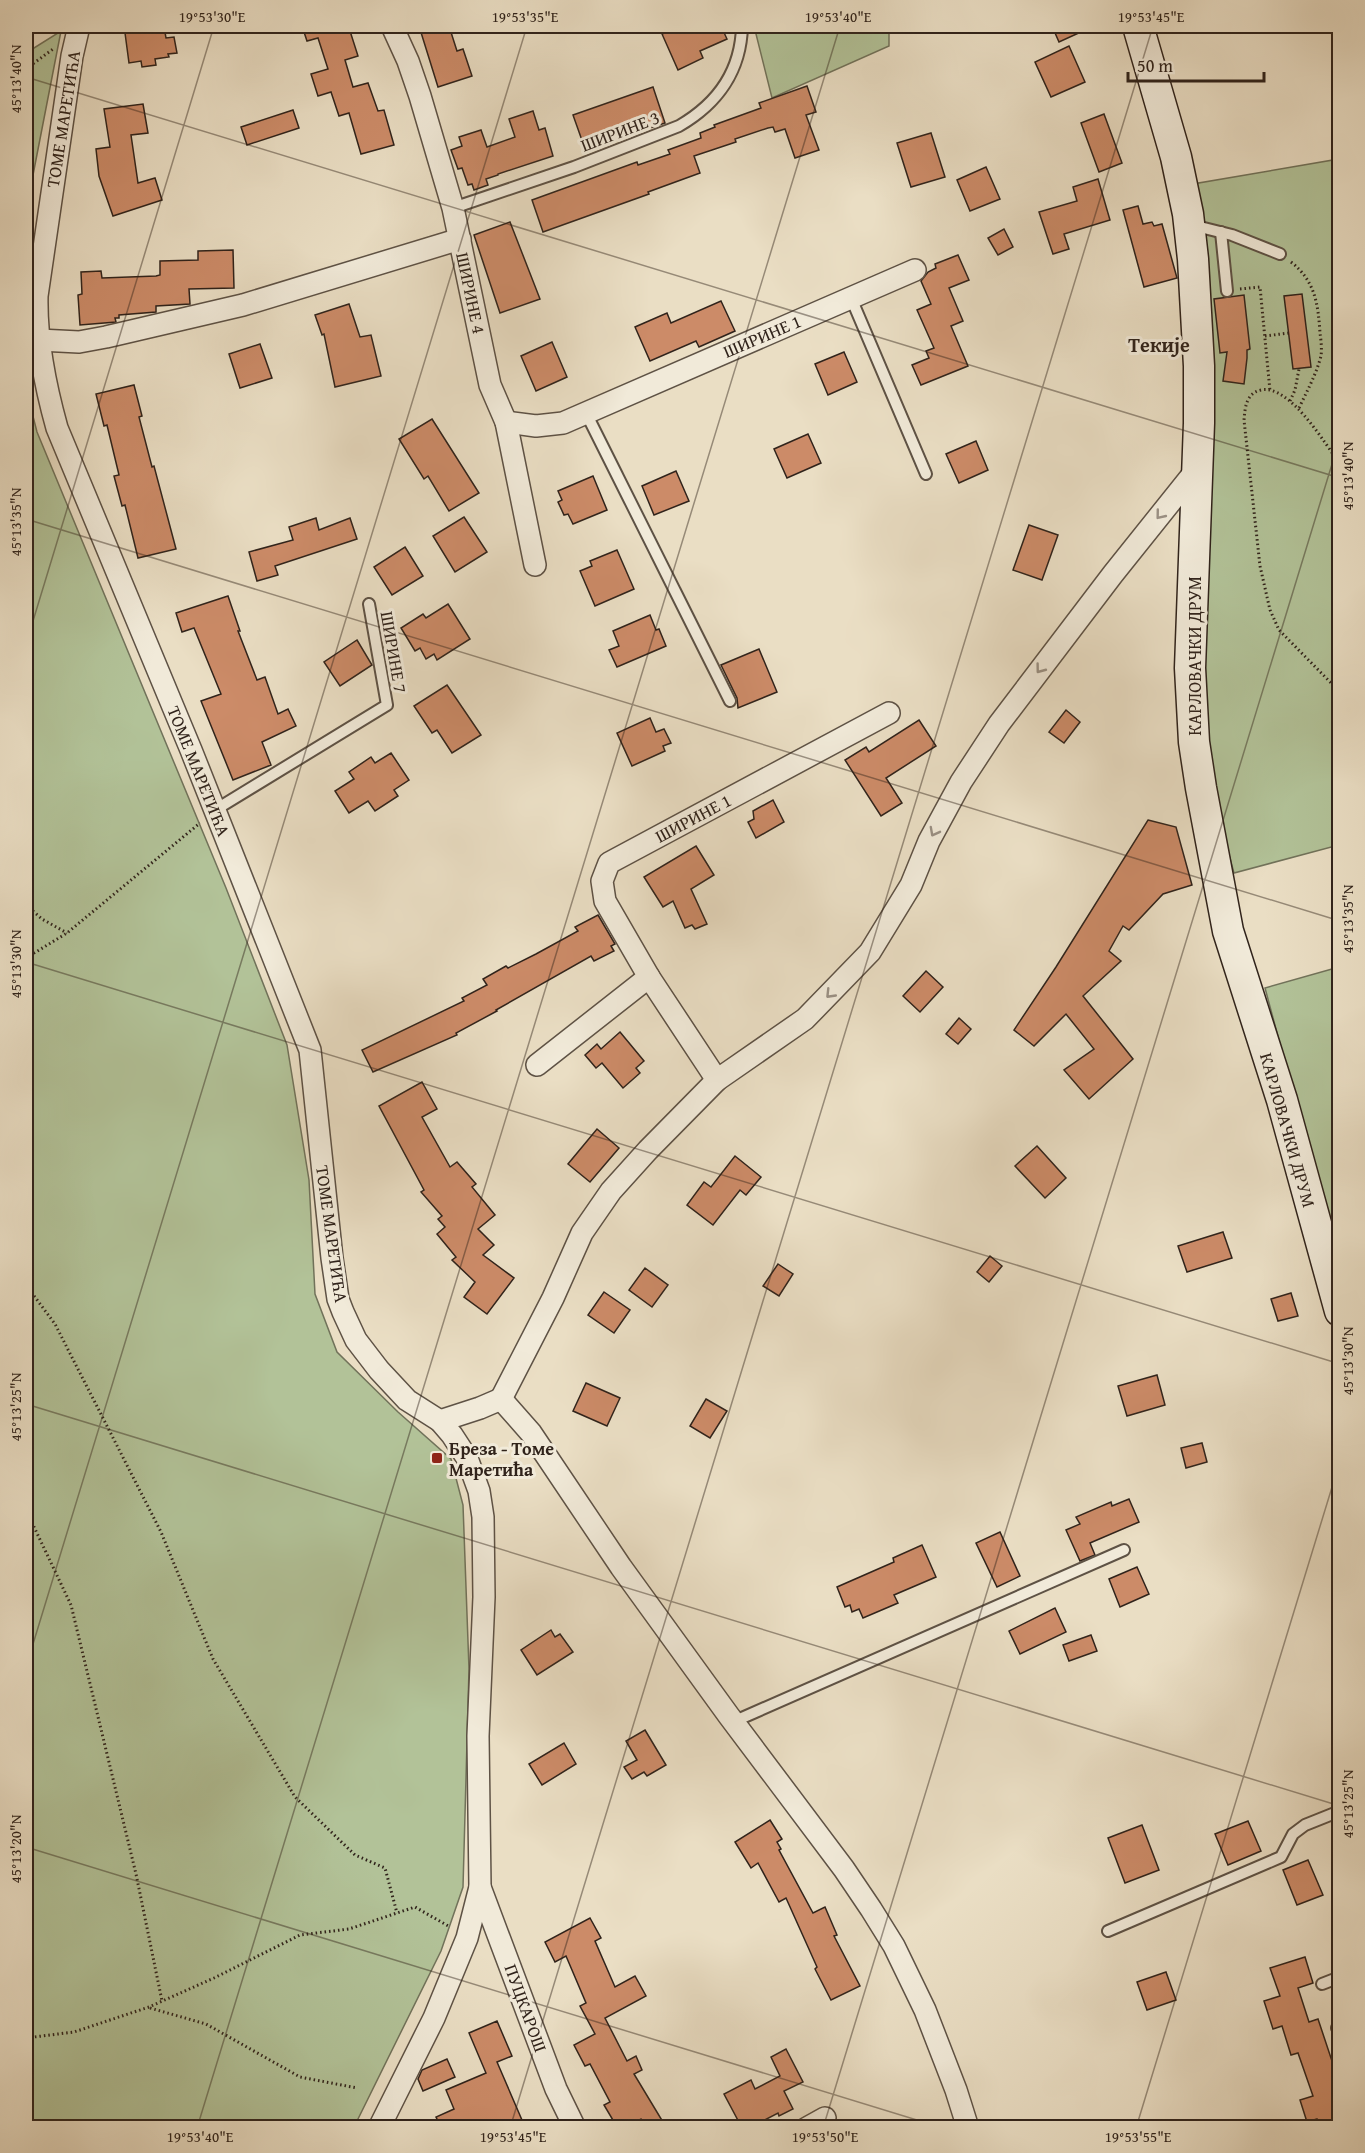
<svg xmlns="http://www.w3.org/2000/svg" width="1365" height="2153" viewBox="0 0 1365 2153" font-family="'Gentium Book Plus',serif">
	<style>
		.green { fill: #b2c298; stroke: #71725a; stroke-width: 1.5 }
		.building { fill: #cc8b68; stroke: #30231b; stroke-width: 1.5 }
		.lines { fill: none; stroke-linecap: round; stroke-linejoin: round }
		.service-casing { stroke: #5e5245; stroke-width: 14 }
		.minor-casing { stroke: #5e5245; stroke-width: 24 }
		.secondary-casing { stroke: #30231b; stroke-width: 33 }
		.path { stroke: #30231b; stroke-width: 3; stroke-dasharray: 1.5 3; stroke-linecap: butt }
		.service { stroke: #f1ead9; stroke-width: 10 }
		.minor { stroke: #f1ead9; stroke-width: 21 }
		.secondary { stroke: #f1ead9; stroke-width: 30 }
		.oneway { stroke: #9a9084 }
		.ticks { fill: none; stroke: #30231b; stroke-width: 1.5; stroke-opacity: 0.45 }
		.poi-dot { fill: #8f2418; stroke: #f1ead9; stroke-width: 2 }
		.labels { text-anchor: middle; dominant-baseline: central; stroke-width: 6; stroke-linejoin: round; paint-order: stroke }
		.street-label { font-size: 18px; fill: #30231b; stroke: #f1ead9 }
		.poi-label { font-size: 18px; font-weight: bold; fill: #30231b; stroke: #f1ead9; text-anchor: start }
		.neighbourhood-label { font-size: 20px; font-weight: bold; fill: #30231b; stroke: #f1ead9 }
		.neatline { fill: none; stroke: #30231b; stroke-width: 2 }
		.ticks-label { font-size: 15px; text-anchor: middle; fill: #30231b }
	</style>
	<rect width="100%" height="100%" fill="#eadec4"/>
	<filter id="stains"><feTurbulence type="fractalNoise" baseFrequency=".00333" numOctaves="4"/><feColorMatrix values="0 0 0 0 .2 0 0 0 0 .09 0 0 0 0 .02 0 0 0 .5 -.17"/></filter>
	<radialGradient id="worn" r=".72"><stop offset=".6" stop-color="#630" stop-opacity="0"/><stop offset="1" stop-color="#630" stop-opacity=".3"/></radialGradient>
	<g class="green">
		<path d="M754,26h135v20l-117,52z"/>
		<path d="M61,31l-35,180v-158z"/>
		<path d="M1339,159v686l-105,28 -14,-51 -14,-77 -13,-561z"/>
		<path d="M26,389l11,43 189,456 61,157 22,135 6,114 22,58 61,60 53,47 12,46 6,164 -6,218 -22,64 -87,176h-328z"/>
		<path d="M1339,967v297l-74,-276z"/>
	</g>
	<g class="building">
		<path d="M302,26h44l1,3 -4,1 1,3 6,-2 8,25 -13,4 8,27 15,-4 10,28 6,-1 10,35 -33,9 -12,-41 -10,3 -8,-24 -13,4 -7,-22 17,-5 -10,-31 -11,3z"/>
		<path d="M419,26h30l8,25 6,-2 9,27 -34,11z"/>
		<path d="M681,26h40l6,13 -27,12 3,7 -25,12 -16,-36z"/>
		<path d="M1052,26h42l-35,16z"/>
		<path d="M164,27l2,11 8,-1 3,16 -9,1 1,3 -14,2 1,6 -14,2 -1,-6 -12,2 -4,-30z"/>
		<path d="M1069,46l16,36 -34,15 -16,-35z"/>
		<path d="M807,86l9,26 -10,3 13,35 -24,8 -10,-29 -10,3 -2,-5 -5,1 -33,11 1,3 -42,14 6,17 -52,19 1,2 -106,38 -11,-32 105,-38 1,3 32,-11 -2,-4 33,-12 -1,-5 15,-6 -1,-2 47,-17 -2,-5z"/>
		<path d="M653,87l12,36 -28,9 -1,-3 -52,17 -11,-31z"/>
		<path d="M143,104l5,29 -17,2 7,48 17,-5 7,22 -49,16 -14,-40 -3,-27 14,-2 -6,-38z"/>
		<path d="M293,110l6,18 -52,17 -6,-18z"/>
		<path d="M533,111l6,19 6,-2 8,28 -55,18v1l-12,4 2,6 -14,5 -2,-6 -4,1 -6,-17 -4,1 -7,-19 11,-4 -3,-9 22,-7 6,17 28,-10 -6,-18z"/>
		<path d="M1104,114l18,49 -23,9 -18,-49z"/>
		<path d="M931,133l14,44 -34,10 -14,-44z"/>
		<path d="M986,167l14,32 -30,12 -13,-31z"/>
		<path d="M1098,179l12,41 -46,14 5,15 -16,5 -14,-42 38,-11 -4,-14z"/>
		<path d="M1138,206l5,18 9,-2 2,4 8,-2 15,54 -33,9 -21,-77z"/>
		<path d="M510,222l30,77 -40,14 -26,-78z"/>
		<path d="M1004,229l9,18 -15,8 -10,-17z"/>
		<path d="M233,250l1,38 -45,1 1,15 -34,2v6l-37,3v3h-4l1,4 -36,3 -2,-30 4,-1 -1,-22 20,-1 1,7 54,-2 4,-1v-14l38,-1v-9z"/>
		<path d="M958,255l11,25 -20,8 14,33 -12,5 17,40 -47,19 -9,-20 17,-7 -3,-7 8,-3 -17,-38 14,-6 -10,-23 7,-9 8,-4 -1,-4z"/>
		<path d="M1302,294l9,73 -18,2 -9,-73z"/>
		<path d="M1244,295l6,54 -3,1v8l-3,26 -21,-3 4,-29 -7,1 -6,-54z"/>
		<path d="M721,301l14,30 -36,16 -3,-6 -46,20 -15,-34 32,-14 4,10z"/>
		<path d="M349,304l11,33 11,-2 10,41 -46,11 -11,-53 -2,1 -7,-20z"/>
		<path d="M552,342l15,35 -31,14 -15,-35z"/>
		<path d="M260,344l12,34 -32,10 -11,-34z"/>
		<path d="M844,352l13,30 -29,13 -13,-31z"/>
		<path d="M134,385l8,31 -3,1 13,50 2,-1 22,83 -38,9 -13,-53 -3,1 -8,-30 5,-1 -12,-50 -3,1 -8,-32z"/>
		<path d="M432,419l47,74 -30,18 -21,-35 -4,3 -25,-40z"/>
		<path d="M808,434l13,29 -34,15 -13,-29z"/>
		<path d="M976,441l12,29 -29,13 -13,-29z"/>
		<path d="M676,471l13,30 -35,14 -12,-29z"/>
		<path d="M593,476l14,34 -34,14 -5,-10 -4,1 -6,-13 4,-2 -4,-9z"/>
		<path d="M464,517l23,35 -32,20 -22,-36z"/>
		<path d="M316,518l3,12 31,-12 7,21 -82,27 3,9 -21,6 -8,-29 44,-12 -4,-13z"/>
		<path d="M1029,525l29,10 -16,45 -29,-10z"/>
		<path d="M405,547l18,29 -31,19 -18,-28z"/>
		<path d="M617,550l17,39 -39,17 -15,-35 12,-5 -2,-5z"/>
		<path d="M228,596l12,35h-2l19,49 8,-3 13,37 10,-5 8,17 -34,16 9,23 -38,15 -32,-79 20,-7 -27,-66 -12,4 -6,-19z"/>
		<path d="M448,604l22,35 -33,21 -3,-6 -8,5 -6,-11 -5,3 -14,-23 22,-14 3,4z"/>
		<path d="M650,615l6,15 3,-1 7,17 -49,21 -8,-17 10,-4 -6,-15z"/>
		<path d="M357,640l15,25 -32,21 -16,-24z"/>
		<path d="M759,649l18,43 -39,16 -1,-10 -16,-33z"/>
		<path d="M447,685l34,50 -29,18 -15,-23 -5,3 -18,-27z"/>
		<path d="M1066,710l14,12 -16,21 -15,-11z"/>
		<path d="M650,718l6,14 8,-3 7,14 -8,3 2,5 -33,15 -15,-33z"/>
		<path d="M919,720l17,26 -50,32 16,25 -21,13 -36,-56 21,-13 3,5z"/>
		<path d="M391,753l18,27 -15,10 4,6 -23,15 -7,-10 -19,12 -14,-22 19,-12 -5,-7 22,-15 4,6z"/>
		<path d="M773,800l11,22 -28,16 -8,-16 6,-3 -1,-8z"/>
		<path d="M1148,820l28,7 16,58 -29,9 -34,36 -6,-4 -14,25 12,10 -38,35 50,63 -44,40 -25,-29 30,-21 -28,-35 -32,32 -20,-16 42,-63z"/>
		<path d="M696,846l18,29 -23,14 16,35 -12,5 -3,-4 -7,3 -12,-27 -10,6 -19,-30z"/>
		<path d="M598,915l17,29 -4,2 3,5 -20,10 -3,-5 -95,54 1,1 -41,22 1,2 -84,37 -11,-22 102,-49 -2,-3 25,-13 -4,-6 23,-13 2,2 28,-14 42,-23 -3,-4z"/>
		<path d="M926,971l17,16 -23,25 -17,-16z"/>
		<path d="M959,1018l12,11 -13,15 -12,-10z"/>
		<path d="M620,1032l24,29 -8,7 4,5 -17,15 -21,-25 -6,5 -11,-13 12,-11 4,5z"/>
		<path d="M422,1082l15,27 -15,8 28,50 7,-5 19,22 -4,3 23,28 -17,14 16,16 -11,10 31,23 -27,36 -23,-17 11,-15 -23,-22 4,-3 -19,-23 8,-7 -7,-8 4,-3 -21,-24 3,-2 -45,-84z"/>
		<path d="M597,1129l22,19 -29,34 -22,-18z"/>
		<path d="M1037,1146l29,32 -21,20 -30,-32z"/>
		<path d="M735,1156l26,21 -15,18 -6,-5 -27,35 -26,-20 17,-23 7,5z"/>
		<path d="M1223,1232l9,26 -45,14 -9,-26z"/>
		<path d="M990,1256l12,10 -13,16 -12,-10z"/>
		<path d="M778,1264l15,10 -14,22 -16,-10z"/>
		<path d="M645,1268l23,17 -16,22 -23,-17z"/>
		<path d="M604,1292l26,18 -16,23 -26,-18z"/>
		<path d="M1291,1293l7,23 -20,5 -7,-22z"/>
		<path d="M1157,1375l8,30 -38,11 -9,-30z"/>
		<path d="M586,1383l34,15 -13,28 -34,-15z"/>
		<path d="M706,1399l21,12 -17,27 -20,-12z"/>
		<path d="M1202,1443l5,19 -21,6 -5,-20z"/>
		<path d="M1129,1499l10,23 -49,21 5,12 -15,6 -14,-31 14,-6 -4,-7 35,-15 1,4z"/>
		<path d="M1000,1532l20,44 -23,11 -21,-44z"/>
		<path d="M922,1545l14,32 -42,18 4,8 -35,15 -4,-9 -7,3 -2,-7 -5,2 -8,-20 57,-25 -1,-4z"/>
		<path d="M1137,1567l12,27 -29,13 -11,-28z"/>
		<path d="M1055,1608l11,24 -46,22 -11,-23z"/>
		<path d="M551,1630l4,7 5,-3 13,18 -36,23 -16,-25z"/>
		<path d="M1091,1635l6,16 -28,10 -6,-16z"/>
		<path d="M645,1730l21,35 -19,11 -3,-4 -12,7 -8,-12 13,-7 -11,-19z"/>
		<path d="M564,1743l12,21 -34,21 -13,-21z"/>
		<path d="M770,1820l12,19 -5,3 4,7 -2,1 34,63 12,-6 12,28 -3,1 26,50 -29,14 -16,-31 2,-2 -31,-69 -7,4 -21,-39 -7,5 -16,-26z"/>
		<path d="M1248,1821l13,30 -33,14 -13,-31z"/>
		<path d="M1142,1825l17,45 -34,13 -17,-45z"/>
		<path d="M1308,1860l15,35 -26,10 -14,-35z"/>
		<path d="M590,1918l11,20 -6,3 20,46 20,-11 11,20 -41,22 22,43 9,-5 6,14 -8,4 32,53h-22l-3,-8 -15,8h-9l-13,-22 6,-3 -20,-38 -5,2 -11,-21 21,-11 -15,-28 6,-3 -20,-47 -11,6 -10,-20z"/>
		<path d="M1305,1957l8,26 -15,5 11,34 9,-3 22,66v35l-20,6 -3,-7 -10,3 -7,-22 13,-4 -15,-43 -7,2 -9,-29 -9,3 -9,-28 16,-5 -10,-28z"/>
		<path d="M1166,1972l10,28 -29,10 -10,-28z"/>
		<path d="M497,2021l15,35 -15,6 28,65h-84l-5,-10 18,-8 -8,-19 40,-17 -17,-40z"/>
		<path d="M786,2049l17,33 -19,9 9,18 -14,7 -1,-3 -27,14 -3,-5 -7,4 -17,-32 27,-14 4,9 25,-13 -9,-19z"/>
		<path d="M447,2059l8,18 -32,14 -5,-12 4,-9z"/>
	</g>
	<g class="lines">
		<defs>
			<g id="service">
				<path d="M453,208l121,-41 105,-41c38,-22 62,-55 63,-100"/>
				<path d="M1192,225l40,10 48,19"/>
				<path d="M1221,232l6,59"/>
				<path d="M851,298l75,176"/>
				<path d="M586,413l144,288"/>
				<path d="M215,810l172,-105 -18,-101"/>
				<path d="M735,1721l389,-171"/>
				<path d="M1108,1931l173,-74 12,-23 12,-9 35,-14"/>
				<path d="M1322,1984l18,-7"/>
				<path d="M1337,2028l3,-1"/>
			</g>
			<g id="minor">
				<path d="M79,26l-7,30 -35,240c-1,45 8,89 20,132l134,322 119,300 22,208 6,41 5,13 13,28 23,30 28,30 33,21 12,14 15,23 12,33 4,26 1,80 -6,139 2,151 -13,51 -33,80 -55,110"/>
				<path d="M392,26l16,35 12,35 33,112 37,177 16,37 29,143"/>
				<path d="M39,340l40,2 27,-5 137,-32 217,-66"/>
				<path d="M506,422l30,4 27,-3 352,-153"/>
				<path d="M649,977l-44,-76 -3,-20 7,-18 280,-150"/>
				<path d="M537,1065l112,-88 68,103"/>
				<path d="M501,1399l52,-101 29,-65 29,-42 37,-41 69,-70 88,-61 65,-67 41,-67 18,-44 32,-59 38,-58 114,-150 84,-105"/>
				<path d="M501,1399l30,34 90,134 108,149 115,153 27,40 23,37 31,64 31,80 12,38"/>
				<path d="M440,1421l40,-13 21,-9"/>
				<path d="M480,1887l76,202 19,39"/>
				<path d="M807,2128l18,-10"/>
			</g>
			<path id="secondary" d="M1138,26l38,131 12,57 5,45 6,107v57l-9,245 4,74 7,46 27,143 54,169 58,211"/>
		</defs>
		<use href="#service" class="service-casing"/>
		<use href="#minor" class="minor-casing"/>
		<use href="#secondary" class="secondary-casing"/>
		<g class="path">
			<path d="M26,69l27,-20"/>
			<path d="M1291,262c24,19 27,41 29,71 1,7 2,16 1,23 -5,19 -14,35 -22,52"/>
			<path d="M1240,289l20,-2 10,104"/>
			<path d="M1265,336l24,-3"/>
			<path d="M1290,401l5,-11 4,-21"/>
			<path d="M1340,464c-15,-20 -50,-80 -79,-74 -15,3 -16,18 -17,30l16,146 10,44 9,20 61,62"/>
			<path d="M26,905l16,14 25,14"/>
			<path d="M26,958l41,-25 133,-110"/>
			<path d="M26,1285l29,39 106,208 52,127 82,138 60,58 30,13 12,45"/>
			<path d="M26,1510l45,95 65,269 26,127"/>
			<path d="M150,2008l56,16 94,53 57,11"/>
			<path d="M26,2038l48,-6 75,-25 65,-29 86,-43 49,-6 66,-22 35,20"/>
		</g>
		<use href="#service" class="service"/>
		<use href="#minor" class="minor"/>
		<use href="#secondary" class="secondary"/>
	</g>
	<defs><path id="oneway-chevron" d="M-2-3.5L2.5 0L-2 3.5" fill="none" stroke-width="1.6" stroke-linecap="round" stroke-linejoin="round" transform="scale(1.5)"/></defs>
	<g class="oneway">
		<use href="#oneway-chevron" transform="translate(1160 515) rotate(129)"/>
		<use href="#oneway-chevron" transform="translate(1040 669) rotate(127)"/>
		<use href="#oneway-chevron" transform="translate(934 832) rotate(118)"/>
		<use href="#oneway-chevron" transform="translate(830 994) rotate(134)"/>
	</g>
	<path class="ticks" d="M1306,26l34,10M26,77l1314,401M26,519l1314,402M26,644l188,-618M26,962l1314,402M26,1404l1314,402M26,1667l501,-1641M26,1847l917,281M197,2128l643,-2102M510,2128l643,-2102M823,2128l517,-1690M1136,2128l204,-667"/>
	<rect class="poi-dot" x="431" y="1452" width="12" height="12" rx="3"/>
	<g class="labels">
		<g class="street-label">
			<text transform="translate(63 119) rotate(-81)">ТОМЕ МАРЕТИЋА</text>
			<text transform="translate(620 131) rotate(-21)">ШИРИНЕ 3</text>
			<text transform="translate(471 293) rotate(78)">ШИРИНЕ 4</text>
			<text transform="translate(762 336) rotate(-23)">ШИРИНЕ 1</text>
			<text transform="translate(394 652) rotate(80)">ШИРИНЕ 7</text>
			<text transform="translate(1194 656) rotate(-90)">КАРЛОВАЧКИ ДРУМ</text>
			<text transform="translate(199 771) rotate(68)">ТОМЕ МАРЕТИЋА</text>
			<text transform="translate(693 818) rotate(-28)">ШИРИНЕ 1</text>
			<text transform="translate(1288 1130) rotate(74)">КАРЛОВАЧКИ ДРУМ</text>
			<text transform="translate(332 1234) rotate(82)">ТОМЕ МАРЕТИЋА</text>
			<text transform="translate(526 2008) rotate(70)">ПУЦКАРОШ</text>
		</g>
		<g class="poi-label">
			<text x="449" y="1448">Бреза - Томе<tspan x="449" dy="21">Маретића</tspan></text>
		</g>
		<g class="neighbourhood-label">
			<text x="1159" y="344">Текије</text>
		</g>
	</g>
	<rect width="1365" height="2153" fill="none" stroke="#eadec4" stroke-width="66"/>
	<path d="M1128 72v9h136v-9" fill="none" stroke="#30231b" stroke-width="3"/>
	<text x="1137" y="72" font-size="18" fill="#30231b" stroke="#f1ead9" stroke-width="4.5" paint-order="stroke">50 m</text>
	<rect x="33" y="33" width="1299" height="2087" class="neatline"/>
	<g class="ticks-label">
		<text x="212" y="22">19°53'30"E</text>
		<text x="525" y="22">19°53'35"E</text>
		<text x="838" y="22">19°53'40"E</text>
		<text x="1151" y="22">19°53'45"E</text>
		<text transform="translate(16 79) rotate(-90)" y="5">45°13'40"N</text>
		<text transform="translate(1348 476) rotate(-90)" y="5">45°13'40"N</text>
		<text transform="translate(16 522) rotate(-90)" y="5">45°13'35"N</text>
		<text transform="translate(1348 919) rotate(-90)" y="5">45°13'35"N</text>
		<text transform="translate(16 964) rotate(-90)" y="5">45°13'30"N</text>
		<text transform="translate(1348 1361) rotate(-90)" y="5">45°13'30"N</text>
		<text transform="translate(16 1407) rotate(-90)" y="5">45°13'25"N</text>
		<text transform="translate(1348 1804) rotate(-90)" y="5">45°13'25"N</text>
		<text transform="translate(16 1849) rotate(-90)" y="5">45°13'20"N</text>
		<text x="200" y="2142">19°53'40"E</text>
		<text x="513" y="2142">19°53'45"E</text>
		<text x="825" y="2142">19°53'50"E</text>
		<text x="1138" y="2142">19°53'55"E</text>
	</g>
	<rect width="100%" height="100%" filter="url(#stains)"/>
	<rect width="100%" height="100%" fill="url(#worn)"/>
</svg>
